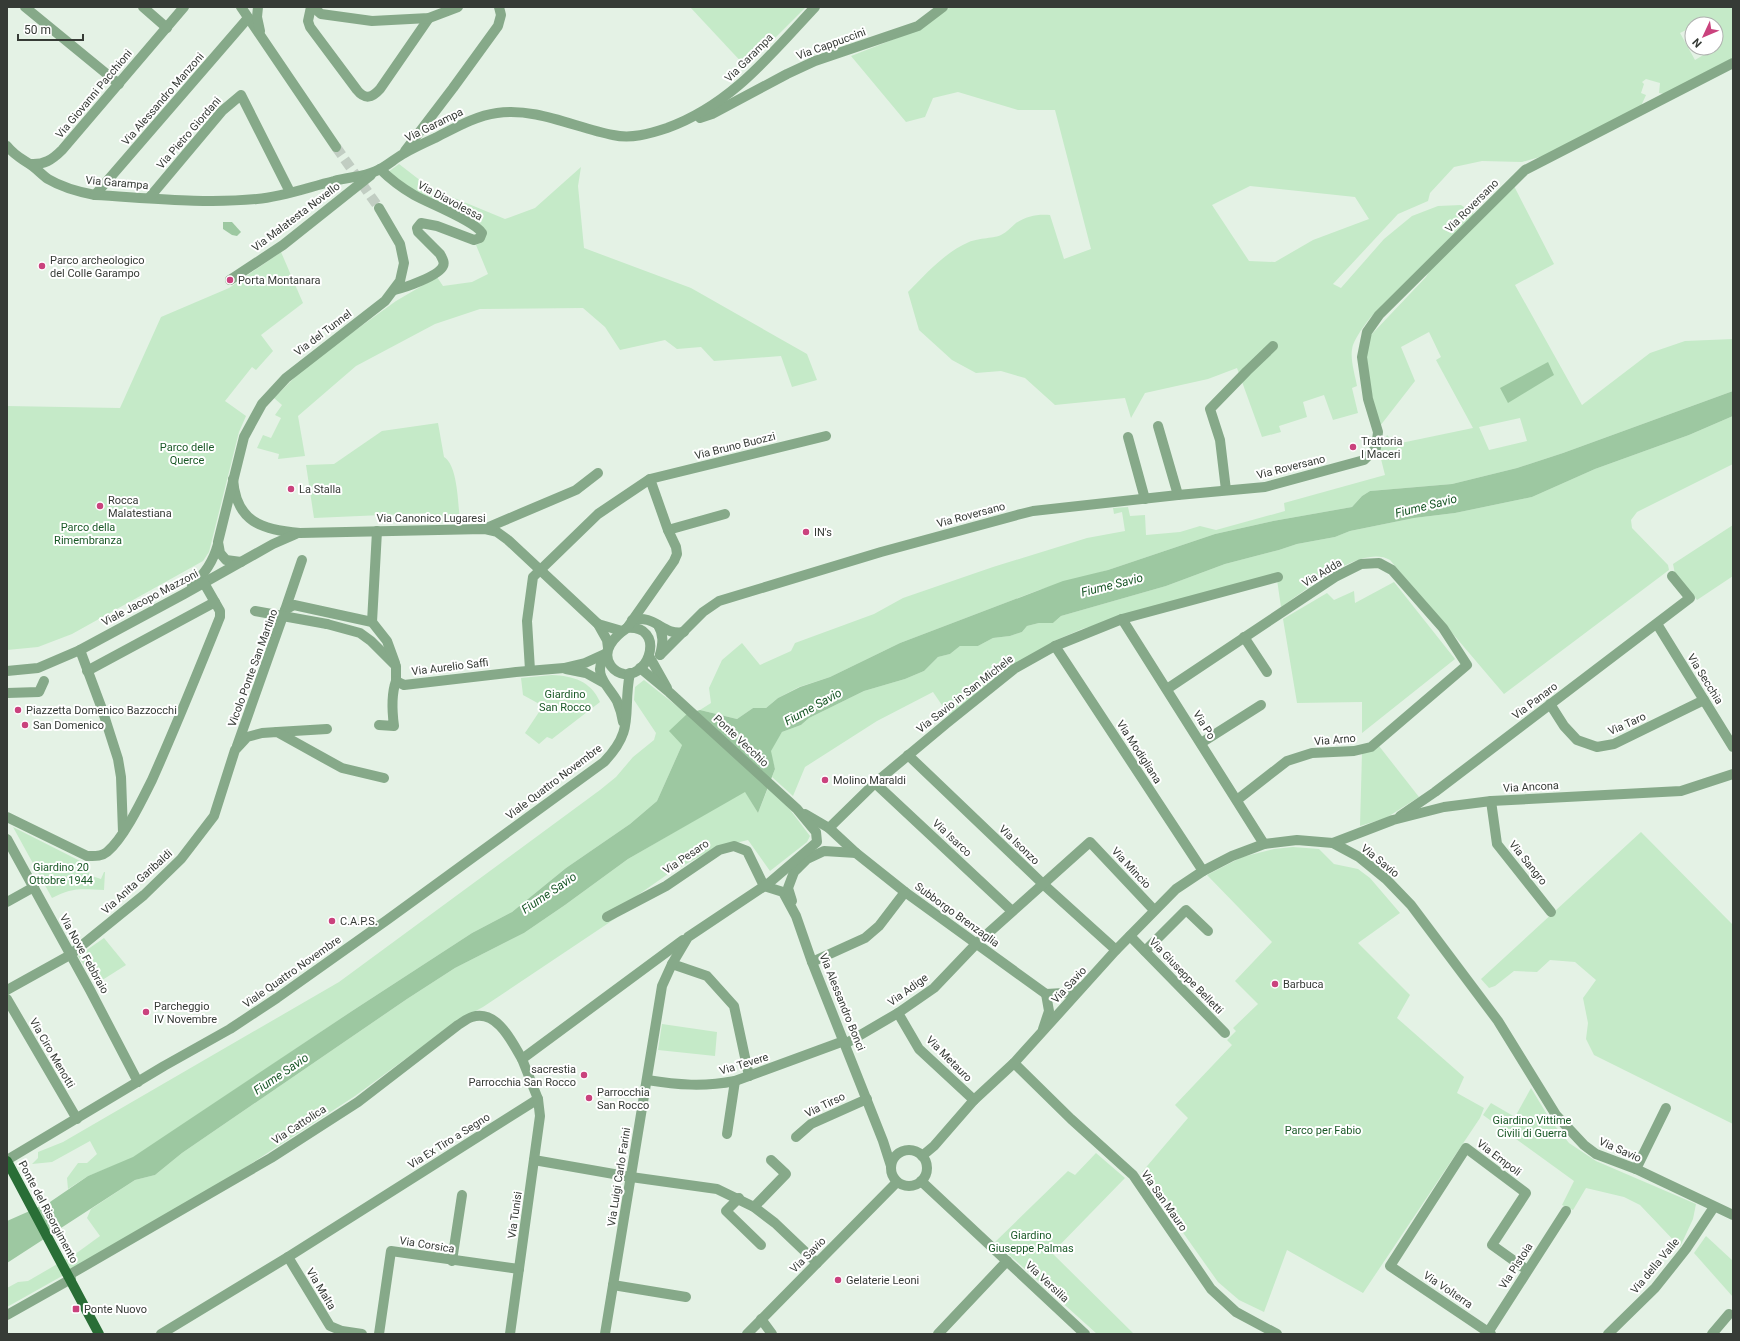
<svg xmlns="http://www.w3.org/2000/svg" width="1740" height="1341" viewBox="0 0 1740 1341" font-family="Roboto,sans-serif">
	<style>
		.green { fill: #c5eac8; fill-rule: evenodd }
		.water { fill: #9dc8a1 }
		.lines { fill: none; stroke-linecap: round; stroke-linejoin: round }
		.minor-tunnel { stroke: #c1cdc2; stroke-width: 10; stroke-dasharray: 10 5; stroke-linecap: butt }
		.minor { stroke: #86a989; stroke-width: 10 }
		.major { stroke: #296e36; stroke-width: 10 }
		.minor-bridge { stroke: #86a989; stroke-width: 10 }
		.poi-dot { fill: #ca427d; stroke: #fff; stroke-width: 1.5 }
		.labels { text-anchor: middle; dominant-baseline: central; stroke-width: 4; stroke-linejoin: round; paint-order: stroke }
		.street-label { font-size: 11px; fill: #363b36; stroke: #fff }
		.poi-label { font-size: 11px; fill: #363b36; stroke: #fff; text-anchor: start }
		.park-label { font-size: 11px; fill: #1a5927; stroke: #fff }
		.water-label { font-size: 12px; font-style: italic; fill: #165524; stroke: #fff }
	</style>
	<rect width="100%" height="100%" fill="#e4f2e5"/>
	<g class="green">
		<path d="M690,7h116l-60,60z"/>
		<path d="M950,7h783v51l-69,36 -5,-1 1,-10 -14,-4 -4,3 2,2 -3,9 5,2 -5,11 -98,50 -21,6 -40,-1 -28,6 -24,26 -2,8 -30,13 -65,70 8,4 43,-49 28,-23 26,-10 23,-1 13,9 -104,104c-6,8 -13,17 -17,27 -4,12 2,29 4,41l-5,2 6,25 -25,7 -9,-25 -21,7 4,15 -28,9 2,6 -19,5 -25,-69 -29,11 -63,14 -14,25 -6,-20 -70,7 -30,-27 -24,-7 -25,2 -24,-13 -33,-30 -11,-38c19,-19 36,-39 61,-50 9,-4 27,-4 32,-7 6,-3 10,-8 15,-12 11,-7 21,-9 34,-8l14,44 27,-10 -36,-139h-37l-60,-18 -25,6 -8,19 -19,5 -55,-66 69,-27zM1692,24h24v24h-8l2,3 -15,9 -15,-27 12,-6zM1250,186l105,11 14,22 -56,21 -38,22 -26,-1 -37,-56z"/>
		<path d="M399,164l31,24 75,31 30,-11 46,-41 -3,19 6,62 107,40 116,66 10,26 -25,7 -11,-31 -67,5 -13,-14 -24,2 -12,-9 -45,10 -15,-23 -22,-19 -103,1 -45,15 -79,42 -58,50 7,40 -27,3 1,-5 -22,-6 6,-13 8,3 10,-20 -6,-3 7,-10 -8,-7 33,-33 89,-64 41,-24 6,9 29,-4 16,-8 -12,-29 5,-2 4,-6 -66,-43 -31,-22z"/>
		<path d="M1514,186l40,78 -39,21 67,120 68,-52 35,-12 48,-2v52l-170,62 -46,15 -65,16 -82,7 -8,5 -10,11 -79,14 -58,13 -107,36 -69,20 -139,53 -70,34 -31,10 -21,11 -12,10h-13l-16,11 -37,-9 11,-7 -2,-15 13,-28 20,-17 18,22 31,-14 4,-8 79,-29 29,-16 90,-31 94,-29 38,-7 -3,-19 -8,2 -1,-6 15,-1 2,9 15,-1 1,20 34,-3 20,-6 16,4 69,-19 -1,-8 101,-28 -6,-24 8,-16 9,9 77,-16 -37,-68 5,-3 -12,-25 -28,15 14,34 -35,45 -2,-2 -14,-68 6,-20 56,-59 4,-7zM1520,418l7,23 -38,9 -10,-23z"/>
		<path d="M281,252l22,51 -42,32 12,16 -17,19 -4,-3 -27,34 21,15 -7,16 -30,120 -6,9 -131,73 -34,13 -31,3v-244l113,2 41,-91 68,-29z"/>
		<path d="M1733,416v48l-96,48 -6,8 1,8 36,37 1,5 -165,124 -114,-134c-28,-17 -85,31 -109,47l-5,-34 -194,56 -28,12 -104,76 -17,-25 -56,29 -72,46 -12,29 -21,-19 3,-8 -5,-18 12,-19 19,-7 8,-7 55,-27 41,-12 19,-8 14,-14 12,-3 10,-8h18l15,-8 17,-2 12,-4 5,-6 12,-3h14l8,-7 105,-30 59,-22 54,-14 18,-6 38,-7 15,-6 64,-13 41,-5 77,-16 63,-28 94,-34z"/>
		<path d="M438,423l6,34c14,8 14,49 16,64l-30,2 -2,-10 -114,5 -8,-53 28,-1 48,-33z"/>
		<path d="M1733,525v51l-36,24 -22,-26 -2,-10z"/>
		<path d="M1394,582l61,77 -93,74v-31l-65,1 -14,-84 44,-26 7,7 20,-9 1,12z"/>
		<path d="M552,675c21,1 39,6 48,27l-48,37 -5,-2 -8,7 -14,-11 18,-27 -20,-11 -2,-17z"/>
		<path d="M644,680l43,34 -5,31 -25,56 -27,23 -64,44 -54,44 -40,21 -120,78 -219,147 -45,18 -20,13 -1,-11 11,-15h9l10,-9 -7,-13 -38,21 -20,2 6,-6v-6l25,-10 276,-160 261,-192 16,-13 17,-20 21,-17 2,-7 -22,-33 1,-13z"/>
		<path d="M1379,746l40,51 -33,21 -26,8 2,-73z"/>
		<path d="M768,788l17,15 25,33 -3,6 -37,29 -22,-31 -33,8 -47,26 -43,30 -9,14 -133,89 -26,14 -102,75 -172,112 -176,99v-19l11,-6 10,-1 50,-29 22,-16 -13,-18 4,-9 44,-29 20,-5 27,-22 225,-154 48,-31 69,-35 41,-28 63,-46 117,-68 13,22z"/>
		<path d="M13,827l77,39 -1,9 12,4 3,-7h1l-1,18c-23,-1 -32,-3 -52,8z"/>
		<path d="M1641,832l92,93v199l-139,-69 -8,-16 2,-16 -5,-25 13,-18 -21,-18 -25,-2 -13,12 -23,-1 -19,15 -6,2 -8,-9z"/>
		<path d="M1293,847l26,2 15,15 24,5 12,9 30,35 -42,30 52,52 -13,23 67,59 -7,16 27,15 -4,10 -117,175 -76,-43 -23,62 -25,-12 -21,-18 -39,-55 -37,-55 46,-54 -13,-13 57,-60 -5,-5 9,-9 -3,-3 25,-24 -23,-23 37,-39 -65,-67 35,-18 32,-8z"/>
		<path d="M104,938l22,27 -30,19 -18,-28z"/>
		<path d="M662,1024l55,8 -2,24 -57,-6z"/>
		<path d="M1531,1088l20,33 18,22 27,18 100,43 -3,15 -13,28 -40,-42 -16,-8 -38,-9 -13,22 -11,-5 12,-24 -91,-66 8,-12 24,14z"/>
		<path d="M1096,1153l29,25 -73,75 82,81h-37l-102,-92 73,-71 7,4z"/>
		<path d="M1706,1236l27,25v36l-39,-44z"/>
	</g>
	<g class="water">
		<path d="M223,222h9l9,10 -4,4 -5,-1 -9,-6z"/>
		<path d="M1548,362l6,13 -46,28 -8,-15z"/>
		<path d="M1733,391v25l-44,19 -94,34 -63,28 -77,16 -41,5 -64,13 -15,6 -38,7 -18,6 -54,14 -59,22 -105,30 -8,7h-14l-12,3 -5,6 -12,4 -17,2 -15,8h-18l-10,8 -12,3 -14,14 -19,8 -41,12 -55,27 -8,7 -19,7 -11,19 4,18 -17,44 -13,-21 -117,67 -63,46 -41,28 -69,35 -48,31 -225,154 -27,22 -20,5 -128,83v-42l43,-19 38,-26 45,-19 219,-146 120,-78 40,-21 54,-44 64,-44 27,-23 25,-56 -13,-14 18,-17 13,-4 37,9 16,-11h13l12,-10 22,-11 30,-10 70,-34 163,-62 45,-11 107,-36 58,-13 79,-14 10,-11 8,-5 82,-7 65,-16 46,-15z"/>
	</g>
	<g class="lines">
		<path class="minor-tunnel" d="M336,147l43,61"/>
		<g class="minor">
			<path d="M25,7l94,77"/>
			<path d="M143,7l24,21"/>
			<path d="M241,7l95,140"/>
			<path d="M258,7l-1,10 3,14"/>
			<path d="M311,7l-3,14 2,6 47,63c8,10 15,8 23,-1l49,-71"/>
			<path d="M313,7l8,7 51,7 57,-3 29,-11"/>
			<path d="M700,118l12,-4 75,-40 28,-13 103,-35 25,-19"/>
			<path d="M7,146c8,10 14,12 24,19 6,4 11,10 17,14 15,9 31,13 47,16 54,3 109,9 162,4 26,-2 52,-12 77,-18 14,-4 30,-4 42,-10 10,-4 18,-12 27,-17 10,-6 21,-11 32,-16 20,-10 40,-22 62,-25 38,-6 79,15 116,22 18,4 36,-1 54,-7 64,-23 103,-73 148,-121"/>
			<path d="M405,151l48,-63 45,-62 3,-11 -2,-8"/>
			<path d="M30,164c14,1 22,-4 32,-14l122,-143"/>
			<path d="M380,169c10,10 22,19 34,26 14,8 61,26 68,38l-2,5 -6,2 -37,-14 -16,-3 -4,5 1,4 22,22c2,4 5,8 3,12 -4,10 -39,22 -49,24"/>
			<path d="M95,195l153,-177"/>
			<path d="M149,198l73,-87 19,-16 49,97"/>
			<path d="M230,280l53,-35 88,-70"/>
			<path d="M1158,426l20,69"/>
			<path d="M1128,437l17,62"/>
			<path d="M233,479c3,43 29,51 67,54l184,-4 13,3 11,8 90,84 9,16 1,8"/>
			<path d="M650,479l176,-43"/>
			<path d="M1226,490l-6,-50 -10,-31 37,-38 26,-25"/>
			<path d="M484,529l92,-39 22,-17"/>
			<path d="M668,530l57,-16"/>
			<path d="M241,562l-15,-2 -6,-7 -2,-11 26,-105 18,-33 24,-26 99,-77 15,-20 4,-18 -4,-19 -21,-36"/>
			<path d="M192,586c13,-13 21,-24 26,-42"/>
			<path d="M285,610l17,-50"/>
			<path d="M1122,619l142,225"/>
			<path d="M632,620c24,-6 30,16 52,12"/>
			<path d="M372,622l5,-91"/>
			<path d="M327,624l33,9 11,8 25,25v15l8,4 112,-13 48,-4 21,-5 22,-10"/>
			<path d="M598,624l24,7"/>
			<path d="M1657,624l76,123"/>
			<path d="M658,625c6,10 5,18 2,30"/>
			<path d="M627,628c38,-3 24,49 -3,46 -6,-1 -10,-4 -13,-8 -11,-15 4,-30 16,-38z"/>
			<path d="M1244,637l23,35"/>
			<path d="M1055,646l148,225"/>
			<path d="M80,650l22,59 16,50 3,18 2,55"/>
			<path d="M607,654c-17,19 1,31 10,47 3,7 5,14 6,21"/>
			<path d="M660,655l43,-43 16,-11 162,-49 136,-37 16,-4 145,-16 87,-8 99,-27 12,-12 2,-16 -10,-33 -6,-42 5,-25 12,-17 146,-145 208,-107"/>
			<path d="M649,656l18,32"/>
			<path d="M566,669l20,4 18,10"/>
			<path d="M530,670l-3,-49 6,-44 65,-63 52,-35 18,51 8,17 1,7 -3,7 -47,67"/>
			<path d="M7,671l31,-3 42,-18 104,-56 89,-50 23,-10"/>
			<path d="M87,671l128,-69"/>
			<path d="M1167,689l168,-112 26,-13 18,-1 13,7 51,58 24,37 -96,82 -17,4 -42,2 -25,8 -50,39"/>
			<path d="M7,693l32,-1 5,-11"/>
			<path d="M1550,704l14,22 13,14 20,7 17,-3 90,-44"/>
			<path d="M379,725l15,1c-2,-15 -3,-31 2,-45"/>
			<path d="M277,732l50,-3"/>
			<path d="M1201,743l60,-38"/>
			<path d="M237,746l48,-136 9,-5 78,17 15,19 8,22"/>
			<path d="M908,755l135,129 73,66"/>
			<path d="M875,783l137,128"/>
			<path d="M1491,801l6,43 54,68"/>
			<path d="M805,814l24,14 27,25 49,39 141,102 18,-1 18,-6"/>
			<path d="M1400,816l35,-24 255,-194 -18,-22"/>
			<path d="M7,817l80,39c7,0 14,1 20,-4 17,-14 35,-52 45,-72 24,-54 46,-108 68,-163v-6l-16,-28"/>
			<path d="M829,828l46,-45 72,-60 67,-54 41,-23 67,-27 156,-42"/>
			<path d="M7,839l83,151 48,92"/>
			<path d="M1333,843l60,-23 51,-13 47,-6 190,-10 52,-17"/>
			<path d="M764,886l19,6 13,24 16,46 71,179 8,25"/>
			<path d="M792,901l-4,-13 6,-16 13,-13 17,-8 32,2"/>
			<path d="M7,902l27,-15"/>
			<path d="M607,917l59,-31 53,-36 15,-4 13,5 17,35"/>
			<path d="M1130,936l95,97"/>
			<path d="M1145,951l41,-41 22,21"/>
			<path d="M812,962l53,-24 14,-12 26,-34"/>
			<path d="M672,964l35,12 27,30 15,70"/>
			<path d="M7,990l63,-35 74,-60 37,-36 33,-43 21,-66 12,-13 15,-4 15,-1 65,36 42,10"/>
			<path d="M7,999l70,120"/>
			<path d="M898,1013l21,36 55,51"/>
			<path d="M1043,1029l6,-18 -3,-17"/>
			<path d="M845,1044l53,-31 36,-25 42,-44 114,-102 64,68"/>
			<path d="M1014,1063l57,56 62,56 78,114 25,23 41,22"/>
			<path d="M647,1080c31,5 57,7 88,1l109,-40"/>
			<path d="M727,1134l8,-53"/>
			<path d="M796,1137l15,-13 56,-25"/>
			<circle cx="909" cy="1168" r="18"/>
			<path d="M922,1156l12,-10 40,-46 40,-37 102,-113 60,-61 27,-18 29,-15 32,-12 33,-4 36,3 26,14 27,22 25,26 87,116 58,94 28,30 12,9 40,15 97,46"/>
			<path d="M7,1160l157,-94 66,-37 47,-31 110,-78 217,-158c32,-33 18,-49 26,-89"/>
			<path d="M534,1160l97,17 86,12 37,18 21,16 42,40"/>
			<path d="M1636,1169l30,-61"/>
			<path d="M921,1181l164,153"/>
			<path d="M739,1198l-13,13 35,34"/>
			<path d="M754,1207l32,-33 -15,-14"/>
			<path d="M288,1257l42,69 12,5 20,3"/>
			<path d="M452,1261l10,-66"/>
			<path d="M69,1275l202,-117 87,-56 100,-77c5,-3 10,-7 14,-8 25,-8 40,25 50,42"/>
			<path d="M613,1285l73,12"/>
			<path d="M7,1315l64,-36"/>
			<path d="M761,1319l11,15"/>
			<path d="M161,1334l127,-77 250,-158 -16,-40 161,-119"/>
			<path d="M379,1334l12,-83 128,18"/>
			<path d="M510,1334l30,-218 -2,-17"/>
			<path d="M605,1334l57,-348 10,-22 16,-27 81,-54 48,-41 -1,-10 -19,-23 -128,-117 -29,-24"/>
			<path d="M747,1334l150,-152"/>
			<path d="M938,1334l69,-73"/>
			<path d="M1487,1334l79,-123"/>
			<path d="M1491,1334l-101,-68 76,-118 60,45 -34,52 35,25"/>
			<path d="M1608,1334l47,-46 31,-39 28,-42"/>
			<path d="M1712,1334l17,-20"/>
		</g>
		<path class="major" d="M7,1161l92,173"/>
		<path class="minor-bridge" d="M255,611l72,13"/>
	</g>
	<g class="poi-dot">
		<circle cx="42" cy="266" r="4"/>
		<circle cx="230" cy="280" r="4"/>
		<circle cx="1353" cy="447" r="4"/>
		<circle cx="291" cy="489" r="4"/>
		<circle cx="100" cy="506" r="4"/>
		<circle cx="806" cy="532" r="4"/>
		<circle cx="18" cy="710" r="4"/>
		<circle cx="25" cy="725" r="4"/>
		<circle cx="825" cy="780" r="4"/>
		<circle cx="332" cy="921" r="4"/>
		<circle cx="1275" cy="984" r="4"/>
		<circle cx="146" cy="1012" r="4"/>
		<circle cx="584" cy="1075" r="4"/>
		<circle cx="589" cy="1098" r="4"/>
		<circle cx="838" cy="1280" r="4"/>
		<rect x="72" y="1305" width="8" height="8" rx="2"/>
	</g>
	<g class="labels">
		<g class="street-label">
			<text transform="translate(831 44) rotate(-20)">Via Cappuccini</text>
			<text transform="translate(749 58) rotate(-45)">Via Garampa</text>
			<text transform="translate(94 94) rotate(-50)">Via Giovanni Pacchioni</text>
			<text transform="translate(163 99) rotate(-49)">Via Alessandro Manzoni</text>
			<text transform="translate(434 125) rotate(-26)">Via Garampa</text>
			<text transform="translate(189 133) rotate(-49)">Via Pietro Giordani</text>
			<text transform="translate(117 183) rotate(5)">Via Garampa</text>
			<text transform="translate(450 201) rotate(28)">Via Diavolessa</text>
			<text transform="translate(1472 206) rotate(-45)">Via Roversano</text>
			<text transform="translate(296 217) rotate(-37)">Via Malatesta Novello</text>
			<text transform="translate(323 333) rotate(-37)">Via del Tunnel</text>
			<text transform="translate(735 446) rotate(-14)">Via Bruno Buozzi</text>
			<text transform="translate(1291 467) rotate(-14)">Via Roversano</text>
			<text transform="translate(971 515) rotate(-15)">Via Roversano</text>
			<text x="431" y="518">Via Canonico Lugaresi</text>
			<text transform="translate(1322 573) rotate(-31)">Via Adda</text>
			<text transform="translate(150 598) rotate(-28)">Viale Jacopo Mazzoni</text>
			<text transform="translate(450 667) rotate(-7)">Via Aurelio Saffi</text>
			<text transform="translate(253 668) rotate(-70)">Vicolo Ponte San Martino</text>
			<text transform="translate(1705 679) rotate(58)">Via Secchia</text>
			<text transform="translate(965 694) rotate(-38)">Via Savio in San Michele</text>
			<text transform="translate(1535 701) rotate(-37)">Via Panaro</text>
			<text transform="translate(1627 724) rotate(-24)">Via Taro</text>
			<text transform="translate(1204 725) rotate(58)">Via Po</text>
			<text transform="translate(1335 740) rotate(-5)">Via Arno</text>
			<text transform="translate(741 741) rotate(43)">Ponte Vecchio</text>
			<text transform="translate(1139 752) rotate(57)">Via Modigliana</text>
			<text transform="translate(554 782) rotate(-37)">Viale Quattro Novembre</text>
			<text transform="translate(1531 787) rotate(-3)">Via Ancona</text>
			<text transform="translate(952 838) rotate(43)">Via Isarco</text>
			<text transform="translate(1019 845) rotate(44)">Via Isonzo</text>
			<text transform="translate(686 857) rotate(-34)">Via Pesaro</text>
			<text transform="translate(1380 861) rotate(39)">Via Savio</text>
			<text transform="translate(1528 863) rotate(51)">Via Sangro</text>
			<text transform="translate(1131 868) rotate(47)">Via Mincio</text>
			<text transform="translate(137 882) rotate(-42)">Via Anita Garibaldi</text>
			<text transform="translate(957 915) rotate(36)">Subborgo Brenzaglia</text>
			<text transform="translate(84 954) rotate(61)">Via Nove Febbraio</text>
			<text transform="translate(292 972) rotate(-35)">Viale Quattro Novembre</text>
			<text transform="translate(1186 976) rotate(46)">Via Giuseppe Belletti</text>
			<text transform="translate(1069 985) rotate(-47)">Via Savio</text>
			<text transform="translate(908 990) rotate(-36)">Via Adige</text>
			<text transform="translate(842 1002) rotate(68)">Via Alessandro Bonci</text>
			<text transform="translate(52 1053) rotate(60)">Via Ciro Menotti</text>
			<text transform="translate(949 1059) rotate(45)">Via Metauro</text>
			<text transform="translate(744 1064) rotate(-17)">Via Tevere</text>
			<text transform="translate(825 1105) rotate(-26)">Via Tirso</text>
			<text transform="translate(299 1125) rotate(-33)">Via Cattolica</text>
			<text transform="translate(449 1141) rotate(-32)">Via Ex Tiro a Segno</text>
			<text transform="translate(1620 1150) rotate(24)">Via Savio</text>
			<text transform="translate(1499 1158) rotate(37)">Via Empoli</text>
			<text transform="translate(619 1177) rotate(-81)">Via Luigi Carlo Farini</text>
			<text transform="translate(1164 1201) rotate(55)">Via San Mauro</text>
			<text transform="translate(48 1212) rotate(62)">Ponte del Risorgimento</text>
			<text transform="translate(515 1215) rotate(-82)">Via Tunisi</text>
			<text transform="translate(427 1245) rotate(9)">Via Corsica</text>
			<text transform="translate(808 1255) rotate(-45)">Via Savio</text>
			<text transform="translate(1516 1266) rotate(-57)">Via Pistoia</text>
			<text transform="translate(1655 1266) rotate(-50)">Via della Valle</text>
			<text transform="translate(1047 1282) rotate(43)">Via Versilia</text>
			<text transform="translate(321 1289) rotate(59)">Via Malta</text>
			<text transform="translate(1448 1290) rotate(34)">Via Volterra</text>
		</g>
		<g class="poi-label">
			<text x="50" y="260">Parco archeologico<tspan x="50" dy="13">del Colle Garampo</tspan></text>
			<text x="238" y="280">Porta Montanara</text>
			<text x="1361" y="441">Trattoria<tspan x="1361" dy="13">I Maceri</tspan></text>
			<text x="299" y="489">La Stalla</text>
			<text x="108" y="500">Rocca<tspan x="108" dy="13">Malatestiana</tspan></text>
			<text x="814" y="532">IN's</text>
			<text x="26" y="710">Piazzetta Domenico Bazzocchi</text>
			<text x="33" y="725">San Domenico</text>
			<text x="833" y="780">Molino Maraldi</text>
			<text x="340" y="921">C.A.P.S.</text>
			<text x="1283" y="984">Barbuca</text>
			<text x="154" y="1006">Parcheggio<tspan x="154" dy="13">IV Novembre</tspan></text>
			<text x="576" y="1069" text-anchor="end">sacrestia<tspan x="576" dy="13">Parrocchia San Rocco</tspan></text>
			<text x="597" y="1092">Parrocchia<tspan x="597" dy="13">San Rocco</tspan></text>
			<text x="846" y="1280">Gelaterie Leoni</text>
			<text x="84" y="1309">Ponte Nuovo</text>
		</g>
		<g class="park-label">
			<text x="187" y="447">Parco delle<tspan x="187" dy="13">Querce</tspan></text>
			<text x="88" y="527">Parco della<tspan x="88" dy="13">Rimembranza</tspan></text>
			<text x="565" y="694">Giardino<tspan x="565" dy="13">San Rocco</tspan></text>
			<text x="61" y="867">Giardino 20<tspan x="61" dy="13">Ottobre 1944</tspan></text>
			<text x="1532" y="1120">Giardino Vittime<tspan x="1532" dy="13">Civili di Guerra</tspan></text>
			<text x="1323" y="1130">Parco per Fabio</text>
			<text x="1031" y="1235">Giardino<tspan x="1031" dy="13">Giuseppe Palmas</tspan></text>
		</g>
		<g class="water-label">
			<text transform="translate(1426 506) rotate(-14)">Fiume Savio</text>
			<text transform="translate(1112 585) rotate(-14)">Fiume Savio</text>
			<text transform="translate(813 707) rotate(-29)">Fiume Savio</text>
			<text transform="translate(549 893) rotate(-34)">Fiume Savio</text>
			<text transform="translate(281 1074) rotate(-34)">Fiume Savio</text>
		</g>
	</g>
	<rect width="1740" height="1341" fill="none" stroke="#363b36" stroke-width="16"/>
	<g transform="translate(1704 36) rotate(226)"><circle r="19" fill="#ffffff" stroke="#afb1af"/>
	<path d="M0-3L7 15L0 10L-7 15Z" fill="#ca427d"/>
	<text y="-6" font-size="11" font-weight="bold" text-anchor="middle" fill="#363b36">N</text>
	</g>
	<path d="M18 34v6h65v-6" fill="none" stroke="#363b36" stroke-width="2"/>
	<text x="24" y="34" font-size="12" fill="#363b36" stroke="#ffffff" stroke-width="3" paint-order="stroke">50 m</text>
</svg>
